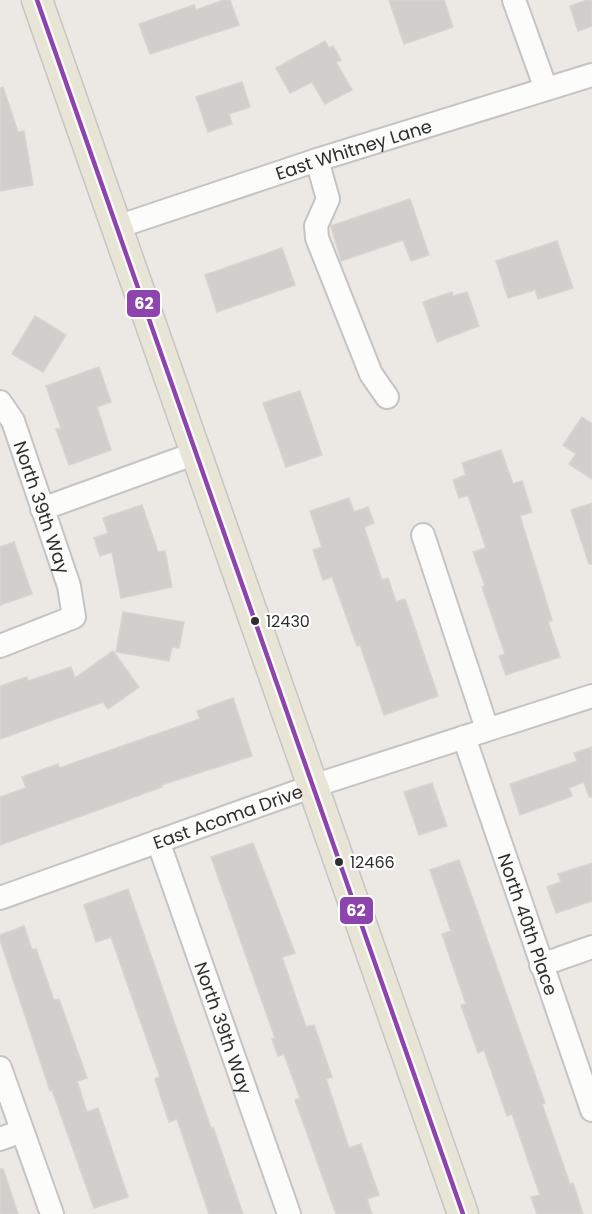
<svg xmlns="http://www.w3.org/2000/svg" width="592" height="1214" viewBox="0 0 592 1214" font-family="Poppins,sans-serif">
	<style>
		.building { fill: #d1cecb; stroke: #d7d4d0; stroke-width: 1.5 }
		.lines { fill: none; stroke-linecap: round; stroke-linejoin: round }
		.minor-casing { stroke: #c5c4c5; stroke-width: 26 }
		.major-casing { stroke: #c6c5c4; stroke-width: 33 }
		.minor { stroke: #fcfcfb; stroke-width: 22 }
		.major { stroke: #e8e4d6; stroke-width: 30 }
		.bus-1-casing { stroke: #fff; stroke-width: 9 }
		.bus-1 { stroke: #8e44ad; stroke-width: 4.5 }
		.bus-dot { fill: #2e2e2e; stroke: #fff; stroke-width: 2 }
		.labels { text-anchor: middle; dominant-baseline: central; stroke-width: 4.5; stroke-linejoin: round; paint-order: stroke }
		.bus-label { font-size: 16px; fill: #2e2e2e; stroke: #fff; text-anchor: start }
		.street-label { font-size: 18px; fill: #2e2e2e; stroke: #fff }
		.line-badge { stroke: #fff; stroke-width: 2 }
		.badge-label { font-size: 16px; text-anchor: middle; font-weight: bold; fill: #fff }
	</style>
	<rect width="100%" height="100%" fill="#ece8e4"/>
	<g class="building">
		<path d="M224,0h6l9,25 -89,29 -11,-30 55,-19 2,5z"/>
		<path d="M389,0h55l9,27 -49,17z"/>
		<path d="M587,0h5v26l-14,5 -8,-25z"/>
		<path d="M325,41l4,7 4,-2 8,14 -5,2 16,28 -27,14 -13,-22 -22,11 -14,-25z"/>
		<path d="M242,82l8,25 -21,7 3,10 -24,8 -12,-35z"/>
		<path d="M3,87l15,45 6,-1 9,54 -33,6v-103z"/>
		<path d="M410,199l19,56 -18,6 -8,-21 -62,21 -10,-35z"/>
		<path d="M557,241l16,47 -35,11 -3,-9 -27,8 -12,-37z"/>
		<path d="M282,248l13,37 -78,27 -12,-37z"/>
		<path d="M452,292l1,4 14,-4 12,34 -42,16 -14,-40z"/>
		<path d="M35,316l31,19 -23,37 -31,-18z"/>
		<path d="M99,367l12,35 -14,5 14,43 -42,15 -13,-36 5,-1 -15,-42z"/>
		<path d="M300,391l22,64 -36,12 -23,-64z"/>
		<path d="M582,417l10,7v55l-23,-15 7,-10 -13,-9z"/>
		<path d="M501,450l12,34 9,-3 10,31 -12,4 32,104 -4,2 12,35 -54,18 -7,-19 6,-2 -23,-67 3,-1 -12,-34 13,-4 -18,-53 -9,3 -6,-18 13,-5 -4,-12z"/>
		<path d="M349,498l5,14 14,-5 6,16 -10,4 18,53 6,-2 8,24 9,-3 33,97 -54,19 -24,-70 -3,1 -25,-69 -9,3 -10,-30 9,-3 -12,-36z"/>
		<path d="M592,503v61h-3l-18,-54z"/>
		<path d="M142,505l16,47 7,-1 7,36 -51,11 -9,-46 -12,4 -6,-18 14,-5 -5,-15z"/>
		<path d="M14,542l18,52 -32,11v-58z"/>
		<path d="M123,612l61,10 -5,26 -7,-1 -3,14 -53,-9z"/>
		<path d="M113,651l26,36 -31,22 -5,-7 -103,37v-53l27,-9 1,4 43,-14 4,11z"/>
		<path d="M233,698l19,58 -91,29 1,2 -162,58v-48l26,-9 -4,-11 36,-13 1,4 141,-49 -3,-8z"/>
		<path d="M592,747v50h-3l-5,-15 -15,6 3,8 -52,19 -10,-31 67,-23 -3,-8z"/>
		<path d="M432,783l15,43 -28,9 -15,-43z"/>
		<path d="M253,843l42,110 -13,4 24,70 8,-2 18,52 -6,2 23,69 12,-4 18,51 -12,4 5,15h-36l-41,-114 5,-2 -16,-44 -6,2 -6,-17 3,-1 -64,-181z"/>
		<path d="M459,860l86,243 -3,1 28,80 3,-1 10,31h-46l-6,-17 9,-2 -28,-81 -5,2 -23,-66 -6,3 -17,-48 5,-1 -24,-70 9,-3 -21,-61z"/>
		<path d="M592,863v38l-36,12 -9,-26 14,-5 -3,-8z"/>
		<path d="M128,889l83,239 2,-1 30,87h-34l-32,-95 -8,3 -14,-43 5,-2 -49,-140 -15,5 -12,-37z"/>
		<path d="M24,926l8,24 4,-1 18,51 5,-1 28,79 -10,3 10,31 11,-4 30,89 -34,11 -42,-118 -2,1 -50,-151v-5z"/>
		<path d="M0,1169h3l15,45h-18z"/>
	</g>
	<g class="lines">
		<defs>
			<g id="minor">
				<path d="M514,0l32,89"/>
				<path d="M317,160l11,39 -12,27 1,12 54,136 16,23"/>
				<path id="s1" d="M117,227l200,-67 275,-85"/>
				<path id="s2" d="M0,402l13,19 56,165 5,31 -74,29"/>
				<path d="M42,509l154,-56"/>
				<path d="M423,535l64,194"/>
				<path id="s3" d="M464,737l128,373"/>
				<path id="s4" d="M158,841l131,373"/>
				<path id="s5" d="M0,898l313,-112 279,-90"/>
				<path d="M541,965l51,-18"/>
				<path d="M0,1068l52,146"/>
				<path d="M0,1139l22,-8"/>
			</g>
			<path id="major" d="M37,0l426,1214"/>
		</defs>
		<use href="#minor" class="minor-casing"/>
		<use href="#major" class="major-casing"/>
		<use href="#minor" class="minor"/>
		<use href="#major" class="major"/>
		<defs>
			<path id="bus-1" d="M37,0l426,1214"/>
		</defs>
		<use href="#bus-1" class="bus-1-casing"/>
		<use href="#bus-1" class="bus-1"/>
	</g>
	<g class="bus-dot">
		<circle cx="255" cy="621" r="5"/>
		<circle cx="339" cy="862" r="5"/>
	</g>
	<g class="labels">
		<g class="bus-label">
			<text x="266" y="621">12430</text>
			<text x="350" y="862">12466</text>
		</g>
		<g class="street-label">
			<text stroke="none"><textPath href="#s1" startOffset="249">East Whitney Lane</textPath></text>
			<text stroke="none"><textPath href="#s2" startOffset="114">North 39th Way</textPath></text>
			<text stroke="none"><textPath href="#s5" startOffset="242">East Acoma Drive</textPath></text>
			<text stroke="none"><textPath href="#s3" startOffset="198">North 40th Place</textPath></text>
			<text stroke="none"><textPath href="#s4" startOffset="198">North 39th Way</textPath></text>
		</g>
	</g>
	<g class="line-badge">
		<rect x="126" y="289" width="35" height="29" rx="6" fill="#8e44ad"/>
		<rect x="339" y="896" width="35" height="29" rx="6" fill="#8e44ad"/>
	</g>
	<g class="badge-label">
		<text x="144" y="309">62</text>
		<text x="356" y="916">62</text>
	</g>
</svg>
